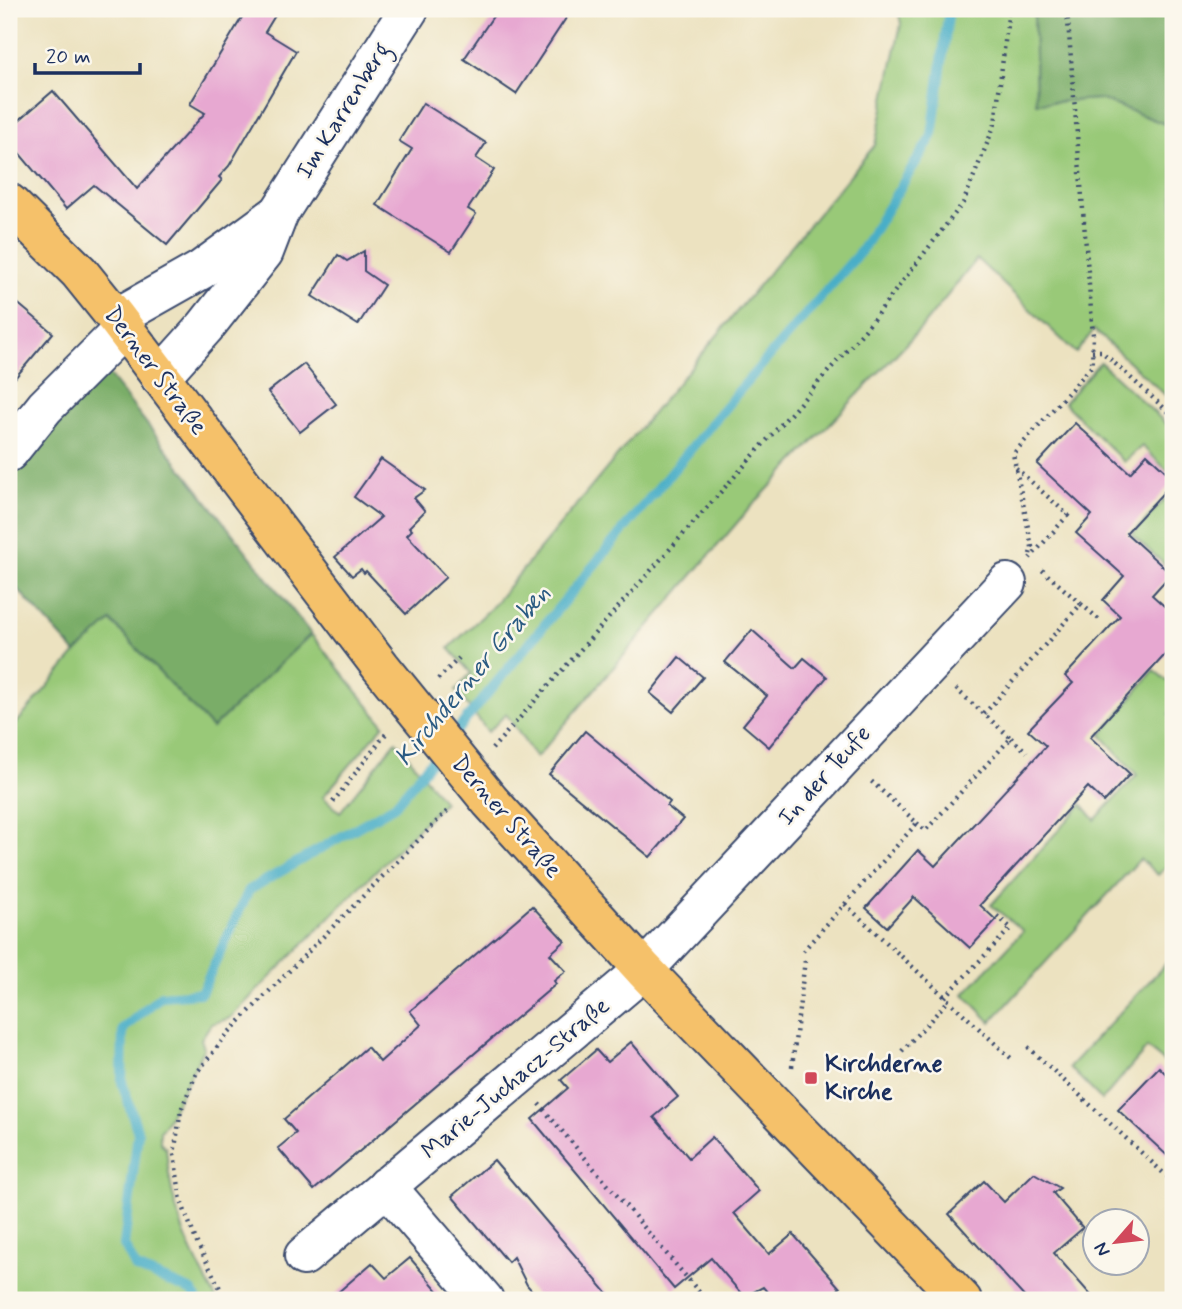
<svg xmlns="http://www.w3.org/2000/svg" width="1182" height="1309" viewBox="0 0 1182 1309" font-family="Mynerve,sans-serif">
	<style>
		.green { fill: #99c978; stroke: #5a7c6b; stroke-width: 2 }
		.forest { fill: #7aad68; stroke: #4a6e63; stroke-width: 2 }
		.lines { fill: none; stroke-linecap: round; stroke-linejoin: round }
		.stream { stroke: #48aec7; stroke-width: 10 }
		.building { fill: #e7a8d1 }
		.minor-casing { stroke: #3a4a6d; stroke-width: 42 }
		.major-casing { stroke: #3a4a6d; stroke-width: 42 }
		.path { stroke: #3a4a6d; stroke-width: 4.5; stroke-dasharray: 2 5; stroke-linecap: butt }
		.minor { stroke: #fff; stroke-width: 38 }
		.major { stroke: #f5c16b; stroke-width: 38 }
		.poi-dot { fill: #d1495b; stroke: #fbf7ec; stroke-width: 2.5 }
		.labels { text-anchor: middle; dominant-baseline: central; stroke-width: 5; stroke-linejoin: round; paint-order: stroke }
		.street-label { font-size: 24px; fill: #1b2f5e; stroke: #fbf7ec }
		.poi-label { font-size: 24px; font-weight: bold; fill: #1b2f5e; stroke: #fbf7ec; text-anchor: start }
		.water-label { font-size: 26px; font-style: italic; fill: #2b5b83; stroke: #fbf7ec }
	</style>
	<rect width="100%" height="100%" fill="#fbf7ec"/>
	<filter id="ink" filterUnits="userSpaceOnUse"><feTurbulence type="fractalNoise" baseFrequency=".0143" numOctaves="2"/><feDisplacementMap in="SourceGraphic" scale="14" xChannelSelector="R" yChannelSelector="G"/><feConvolveMatrix kernelMatrix="1 2 1 2 8 2 1 2 1" color-interpolation-filters="sRGB"/></filter>
	<filter id="wash" filterUnits="userSpaceOnUse"><feTurbulence type="fractalNoise" baseFrequency=".00686" numOctaves="4" result="noise"/><feDisplacementMap in="SourceGraphic" scale="28" xChannelSelector="R" yChannelSelector="G"/><feGaussianBlur stdDeviation="1.57" result="paint"/><feColorMatrix in="noise" values="0 0 0 0 0 0 0 0 0 0 0 0 0 0 0 0 0 1.4 0 .05"/><feComposite in="paint" operator="in"/></filter>
	<g filter="url(#wash)">
		<rect width="100%" height="100%" fill="#ece2c0"/>
		<g class="green">
			<path d="M898,9h136l2,94 64,-4 73,28v275l-79,-72 -18,23 -99,-94 -55,68 -174,183 -212,248 -30,-44 -18,18 -32,-42 15,-17 -22,-25 42,-40 384,-463 26,-121z"/>
			<path d="M1100,362l73,68v46l-31,-30 -18,16 -60,-59z"/>
			<path d="M1173,490v82l-41,-37z"/>
			<path d="M110,620l102,108 99,-94 73,91 -61,72 17,15 56,-71 48,61 -214,216 -19,6 -10,15 3,9c-7,13 -38,78 -44,83v11l6,6c5,63 21,98 51,152h-208v-568l67,-79z"/>
			<path d="M1154,670l19,16v23l-4,5 4,4v142l-15,15 -18,-16 -149,163 -27,-28 59,-63 -32,-26 91,-101 13,16 42,-45 -36,-40z"/>
			<path d="M1173,956v105l-4,5 -22,-18 -45,52 -33,-33z"/>
		</g>
		<g class="forest">
			<path d="M1034,9h139v118l-73,-28 -64,4z"/>
			<path d="M104,369l207,265 -99,94 -101,-107 -35,32 -67,-73v-105z"/>
		</g>
		<g class="lines">
			<path class="stream" d="M197,1300l-5,-9 -56,-23 -12,-23 14,-112 -16,-51 1,-53 38,-33 40,-3 48,-103 145,-84 344,-414 123,-141 71,-115 17,-127"/>
		</g>
		<g id="blocks">
			<g class="building">
				<path d="M247,9h32l-14,23 31,19 -67,115 -10,11 3,3 -55,65 -73,-60 -28,24 -57,-68v-12l44,-38 84,98 68,-76 -15,-9z"/>
				<path d="M498,9h74l-56,85 -52,-35z"/>
				<path d="M423,103l63,40 -10,15 18,12 -26,39 8,5 -25,38 -74,-47 35,-56 -13,-8z"/>
				<path d="M364,251v20l20,14 -26,40 -46,-29 26,-41 9,6z"/>
				<path d="M9,296l44,37 -44,52z"/>
				<path d="M304,364l32,40 -36,28 -32,-40z"/>
				<path d="M1075,423l55,50 17,-19 26,24v4l-47,51 45,41 -19,21 21,19v32l-83,91 40,37 -26,28 -16,-15 -108,118 16,15 -26,28 -56,-51 -27,30 -21,-19 52,-58 17,16 111,-120 -18,-16 45,-47 -8,-7 55,-60 -17,-16 21,-24 -48,-43 16,-18 -55,-51z"/>
				<path d="M381,459l44,31 -11,8 11,13 -16,16 3,3 -5,5 39,42 -40,37 -40,-43 -2,2 -3,-4 -9,7 -17,-19 46,-40 -27,-20z"/>
				<path d="M752,630l43,38 9,-10 23,19 -58,70 -26,-22 24,-29 -42,-34z"/>
				<path d="M679,657l24,20 -30,35 -23,-19z"/>
				<path d="M585,731l85,71 -3,4 16,13 -33,38 -101,-83z"/>
				<path d="M532,906l33,35 -15,13 16,17 -12,10 2,3 -242,206 -36,-42 18,-15 -12,-14 83,-72 13,15 41,-37 -11,-14z"/>
				<path d="M631,1042l47,55 -24,20 35,41 23,-21 47,54 -25,22 35,41 24,-20 47,54 -14,12h-52l-11,-13 -19,10 -33,-39 -37,31 -142,-170 36,-31 -7,-8 35,-30 11,12z"/>
				<path d="M1159,1067l14,14v80l-55,-51z"/>
				<path d="M494,1160l22,26 97,114h-73l-13,-15 -14,-28 -5,5 -56,-66z"/>
				<path d="M1034,1173l26,15 -7,5 30,35 -29,25 41,47h-68l-78,-86 35,-33 20,21z"/>
				<path d="M410,1258l36,42h-117l43,-37 14,15z"/>
			</g>
		</g>
	</g>
	<g filter="url(#ink)">
		<use href="#blocks" fill-opacity="0" stroke="#3a4a6d" stroke-width="2"/>
		<g class="lines">
			<defs>
				<g id="minor">
					<path d="M116,318l85,-48 78,-57"/>
					<path d="M160,377l45,-50 59,-75 15,-39 130,-204"/>
					<path d="M9,452l36,-45 79,-79"/>
					<path d="M386,1186l98,114"/>
					<path d="M304,1256l340,-286 363,-387"/>
				</g>
				<path id="major" d="M9,203l70,69 37,46 265,349 109,134 154,169 318,330"/>
			</defs>
			<use href="#minor" class="minor-casing"/>
			<use href="#major" class="major-casing"/>
			<g class="path">
				<path d="M1092,351h9l72,65"/>
				<path d="M1016,468l52,47 -38,43"/>
				<path d="M1030,554l2,-7 -19,-93 79,-88 1,-31 -26,-326"/>
				<path d="M1081,604l20,17"/>
				<path d="M438,679l21,-21"/>
				<path d="M984,714l97,-110 -39,-34"/>
				<path d="M1011,738l16,14"/>
				<path d="M492,749l373,-419 98,-127 32,-79 14,-115"/>
				<path d="M333,802l55,-71"/>
				<path d="M917,823l8,8 86,-93 -55,-49"/>
				<path d="M845,904l169,157"/>
				<path d="M803,951l114,-128 -46,-42"/>
				<path d="M945,997l66,-69 -14,-12"/>
				<path d="M1028,1047l145,135"/>
				<path d="M902,1051l47,-51"/>
				<path d="M792,1067l13,-107"/>
				<path d="M539,1104l167,196"/>
				<path d="M226,1300l-29,-57 -16,-42 -7,-47 7,-44 15,-36 33,-42 221,-224"/>
			</g>
			<use href="#minor" class="minor"/>
			<use href="#major" class="major"/>
		</g>
	</g>
	<rect class="poi-dot" x="804" y="1071" width="14" height="14" rx="3.5"/>
	<g class="labels">
		<g class="street-label">
			<text transform="translate(344 111) rotate(-58)">Im Karrenberg</text>
			<text transform="translate(155 371) rotate(53)">Derner Straße</text>
			<text transform="translate(825 776) rotate(-48)">In der Teufe</text>
			<text transform="translate(506 817) rotate(49)">Derner Straße</text>
			<text transform="translate(516 1079) rotate(-40)">Marie-Juchacz-Straße</text>
		</g>
		<g class="poi-label">
			<text x="825" y="1064">Kirchderne<tspan x="825" dy="28">Kirche</tspan></text>
		</g>
		<g class="water-label">
			<text transform="translate(473 676) rotate(-50)">Kirchderner Graben</text>
		</g>
	</g>
	<rect width="1182" height="1309" fill="none" stroke="#fbf7ec" stroke-width="35"/>
	<g transform="translate(1116 1242) rotate(242)"><circle r="33" fill="#fbf7ec" stroke="#a1a7b3" stroke-width="2"/>
	<path d="M0-5L12 26L0 18L-12 26Z" fill="#d1495b"/>
	<text y="-10" font-size="19" font-weight="bold" text-anchor="middle" fill="#1b2f5e">N</text>
	</g>
	<path d="M35 63v10h105v-10" fill="none" stroke="#1b2f5e" stroke-width="3.5"/>
	<text x="46" y="63" font-size="21" fill="#1b2f5e" stroke="#fbf7ec" stroke-width="5" paint-order="stroke">20 m</text>
</svg>
